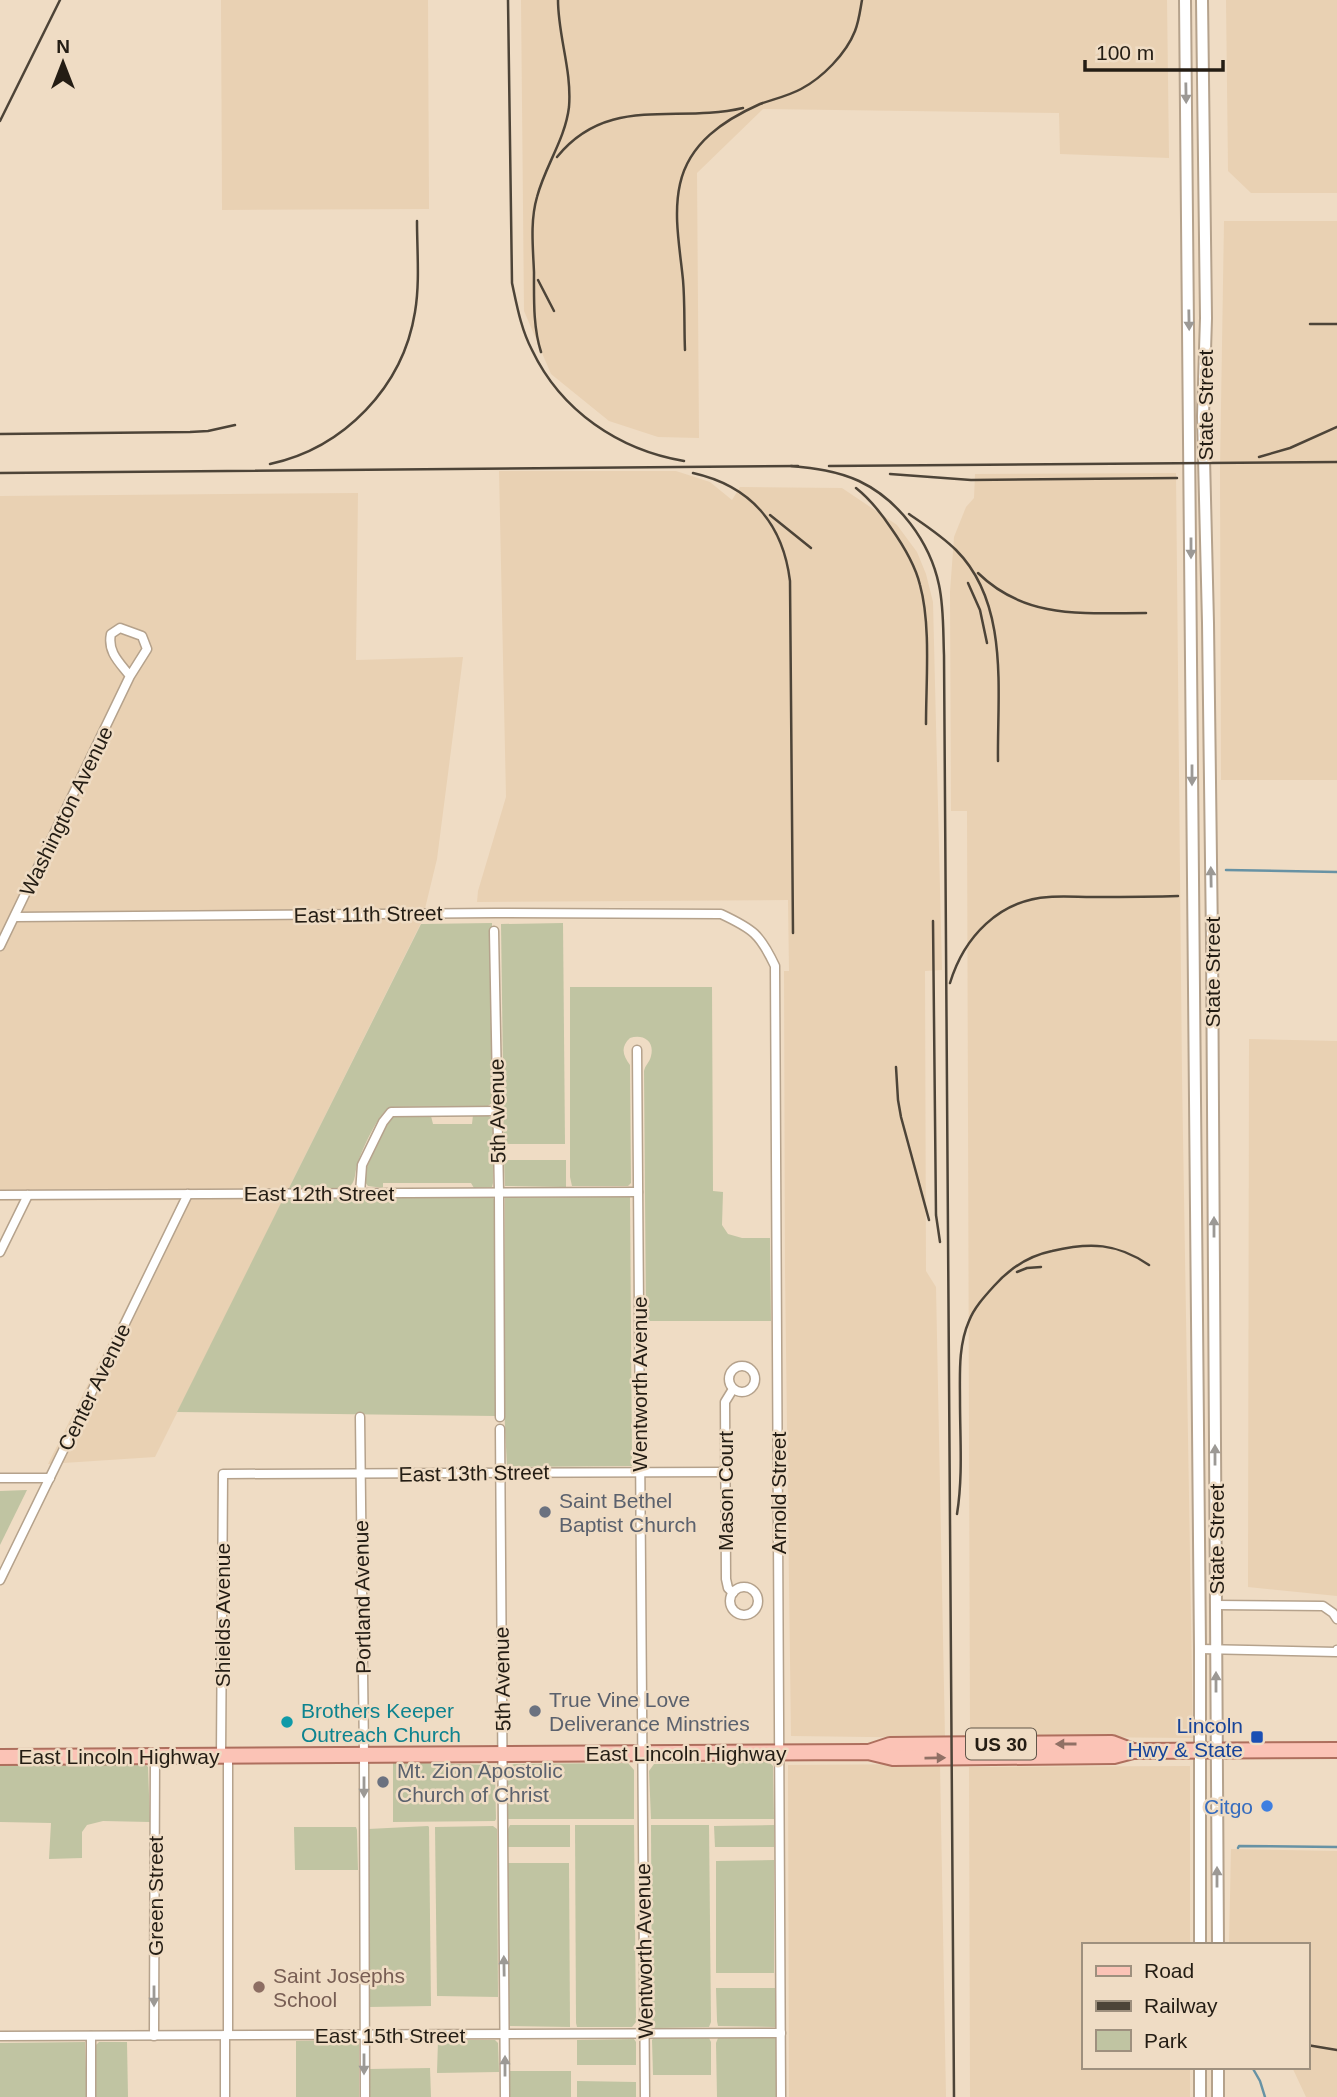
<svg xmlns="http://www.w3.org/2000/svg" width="1337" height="2097" viewBox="0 0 1337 2097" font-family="Helvetica,sans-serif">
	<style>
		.built { fill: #e9d1b3 }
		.green { fill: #c0c4a2 }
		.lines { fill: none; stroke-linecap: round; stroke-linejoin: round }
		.stream { stroke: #6792a4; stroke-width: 2.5 }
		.minor-casing { stroke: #b5a28c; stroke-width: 11 }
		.tertiary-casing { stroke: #b5a28c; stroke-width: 14 }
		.primary-casing { stroke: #ae6f5e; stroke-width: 18 }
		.minor { stroke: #fff; stroke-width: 8 }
		.tertiary { stroke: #fff; stroke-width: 10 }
		.primary { stroke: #fbc3b6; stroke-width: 14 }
		.rail { stroke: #4d4438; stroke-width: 2.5 }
		.oneway { fill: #9c9995 }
		.oneway2 { fill: #907065 }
		.worship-dot { fill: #6b7280; stroke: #efdcc4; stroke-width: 2.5 }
		.culture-dot { fill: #0f9aa8; stroke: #efdcc4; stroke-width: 2.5 }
		.transit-dot { fill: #1a4fb4; stroke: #efdcc4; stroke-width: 2.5 }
		.shop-dot { fill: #3f7fe0; stroke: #efdcc4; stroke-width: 2.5 }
		.education-dot { fill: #8d6e63; stroke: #efdcc4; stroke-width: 2.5 }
		.labels { text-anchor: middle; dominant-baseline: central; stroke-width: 5; stroke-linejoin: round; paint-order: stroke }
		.shield { fill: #efdcc4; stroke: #615649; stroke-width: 2 }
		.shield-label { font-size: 19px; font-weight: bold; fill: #241d14 }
		.street-label { font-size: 21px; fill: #241d14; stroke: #efdcc4 }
		.worship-label { font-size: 21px; fill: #5b616d; stroke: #efdcc4; text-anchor: start }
		.culture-label { font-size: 21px; fill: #0d838f; stroke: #efdcc4; text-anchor: start }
		.transit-label { font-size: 21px; fill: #164399; stroke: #efdcc4; text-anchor: end }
		.shop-label { font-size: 21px; fill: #366cbe; stroke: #efdcc4; text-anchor: end }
		.education-label { font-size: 21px; fill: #785e54; stroke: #efdcc4; text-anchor: start }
	</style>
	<rect width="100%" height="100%" fill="#efdcc4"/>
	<g class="built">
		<path d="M221,0h207l1,209 -207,1z"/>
		<path d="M521,0h646l2,158 -109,-4 -1,-41 -296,-4 -66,64 2,265 -41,-1 -49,-16 -58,-47 -27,-63z"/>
		<path d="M1226,0h111v193h-86l-23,-22z"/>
		<path d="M1224,221h113v559h-116l-1,-311z"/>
		<path d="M499,471h177l34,11 22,18 8,-13 102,1 55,37 20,27 9,22 7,28 9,368 -17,1 1,300 10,16 9,451 -154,-2 -6,-465 -1,-300h5l-1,-71 -311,2 1,-11 28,-94z"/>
		<path d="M1176,473l6,603 11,662 -223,-2 -3,-925h-16l-1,-219 4,-55 12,-30 8,-9 1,-24z"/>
		<path d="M358,493l-2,167 107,-3 -26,202 -15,62 -267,536 -107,7 132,-264 -180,1v-705z"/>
		<path d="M1249,1039l88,2v555l-89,-9z"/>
		<path d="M940,1764l6,333h-157l-1,-332z"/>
		<path d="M1190,1766v179h-107v122h107v30h-220l-1,-330z"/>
		<path d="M1231,1849l106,2v246h-31l-14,-30h15v-122h-78z"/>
	</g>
	<g class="green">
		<path d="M492,923v180l-4,3 -98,1c-12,7 -27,41 -32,55 -4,10 -1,20 -10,26h-59l132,-264z"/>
		<path d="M563,923l2,221h-61l-3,-220z"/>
		<path d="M570,987h142l1,204 10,1 -1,33 6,9 14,4h28l1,83h-125l-2,-250c1,-6 6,-9 7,-15 4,-16 -9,-22 -21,-18 -10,9 -7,18 0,27l1,118 -3,3h-56l-2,-9z"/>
		<path d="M473,1115h14l6,4v64l-1,4 -18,1 -3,-5h-88v5l-15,-2 -3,-4 2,-15 21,-45 5,-5 38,-1 2,8h39z"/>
		<path d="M504,1160h62v27l-61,-1z"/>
		<path d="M630,1196l2,270 -125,1 -3,-61 1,-208z"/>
		<path d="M284,1197h209l2,5v214l-318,-4z"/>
		<path d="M27,1490l-27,55v-54z"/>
		<path d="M393,1762l97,3 5,5 1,49 -1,2 -102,1z"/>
		<path d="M769,1762l4,4 1,53h-123l-2,-48 5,-7z"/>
		<path d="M144,1763l4,4 2,55 -47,-1 -16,4 -5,7v26l-33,1 2,-36 -51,-1v-58z"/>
		<path d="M628,1763l6,7v49h-126v-48l2,-5 4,-2z"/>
		<path d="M510,1825h60v22h-62v-18z"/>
		<path d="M575,1825h59l2,197 -4,5h-55l-1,-4z"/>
		<path d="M651,1825h58l2,197 -2,5 -54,1 -3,-3z"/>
		<path d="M774,1825v22h-59l-1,-21z"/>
		<path d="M428,1826l1,1 2,179 -62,1 -1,-178z"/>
		<path d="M493,1826l4,3 1,168 -61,-1 -2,-169z"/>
		<path d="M294,1827h62l1,3 1,40h-63z"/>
		<path d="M774,1860v113h-58v-112z"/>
		<path d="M508,1863h61l1,164 -61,-1z"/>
		<path d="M716,1988h59l1,39 -58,-1 -1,-5z"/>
		<path d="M654,2038h55l2,4v33h-58l-1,-35z"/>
		<path d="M718,2038h58v59h-59l-1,-54z"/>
		<path d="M634,2039l2,3v23h-59v-25z"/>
		<path d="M357,2040l2,3v54h-63v-56z"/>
		<path d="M438,2040h57l3,3 1,29 -62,1z"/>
		<path d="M85,2042l2,55h-87v-54z"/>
		<path d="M99,2042h28l1,55h-32v-52z"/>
		<path d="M430,2068l1,29h-61l-1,-28z"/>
		<rect x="509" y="2071" width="62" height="26"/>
		<path d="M577,2081l59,1v15h-59z"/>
	</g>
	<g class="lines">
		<g class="stream">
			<path d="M1226,870l111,2"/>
			<path d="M1238,1848l1,-2 98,1"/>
			<path d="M1252,2067l8,14 5,16"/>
		</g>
		<defs>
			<g id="minor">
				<path d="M15,917l480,-4 226,1c32,15 39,20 54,52l6,1131"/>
				<path d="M494,931l5,261 1,225"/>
				<path d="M0,946l130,-270 17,-27 -5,-13 -22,-8 -9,6c-4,18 9,29 19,42"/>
				<path d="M637,1050l8,1047"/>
				<path d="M360,1193l2,-28 21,-43 8,-10 106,-1"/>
				<path d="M0,1195l638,-3"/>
				<path d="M0,1252l28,-57"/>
				<circle cx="742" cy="1379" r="13"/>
				<path d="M360,1417l4,338 1,342"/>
				<path d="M500,1429l5,668"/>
				<path d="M0,1478h50"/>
				<path d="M0,1580l188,-386"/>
				<circle cx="744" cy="1601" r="14"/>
				<path d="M733,1593l-5,-5 -2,-9 -1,-177 8,-13"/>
				<path d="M1216,1605l107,1 10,7 4,6"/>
				<path d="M1200,1649l136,3 1,-2"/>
				<path d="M221,1756l2,-282 502,-2"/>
				<path d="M228,1756v279"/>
				<path d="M225,2035v62"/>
				<path d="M0,2036l781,-3"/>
				<path d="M91,2036v61"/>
				<path d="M154,2036l1,-280"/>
			</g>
			<g id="tertiary">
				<path d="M1185,0l15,1649v296"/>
				<path d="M1202,0l4,318 -3,98 5,207 4,317 6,1005"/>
				<path d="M1200,2067v30"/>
				<path d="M1218,2097v-30"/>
			</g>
			<g id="primary">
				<path d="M869,1752l21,-7 222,-2 21,8"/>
				<path d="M0,1757l868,-5 25,6 221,-2 19,-5 204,-1"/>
			</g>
		</defs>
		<use href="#minor" class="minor-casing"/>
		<use href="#tertiary" class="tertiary-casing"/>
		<use href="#primary" class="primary-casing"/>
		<use href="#minor" class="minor"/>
		<use href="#tertiary" class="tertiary"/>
		<use href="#primary" class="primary"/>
		<g class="rail">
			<path d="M508,0l4,283c5,23 9,46 20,67 29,61 87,100 152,111"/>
			<path d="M0,121l60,-121"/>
			<path d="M557,157c51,-63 118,-33 186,-49"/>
			<path d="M538,280l16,31"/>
			<path d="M1310,324h27"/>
			<path d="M685,350c-1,-23 0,-47 -2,-70 -3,-31 -10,-65 -3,-96 9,-41 44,-64 80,-80 14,-5 28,-8 41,-15 21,-11 45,-35 54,-58 4,-10 5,-20 7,-31"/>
			<path d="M541,352c-8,-25 -7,-53 -7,-80 -1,-24 -4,-51 3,-75 8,-31 28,-57 32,-90 3,-37 -11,-71 -11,-107"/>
			<path d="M0,434l190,-2 18,-1 27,-6"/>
			<path d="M1259,457l31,-9 47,-21"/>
			<path d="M270,464c74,-16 133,-77 145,-152 5,-30 2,-61 2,-91"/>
			<path d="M791,466c23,2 46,5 68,15 40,19 71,61 80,104 5,23 4,47 5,70l10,1442"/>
			<path d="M829,466l508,-4"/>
			<path d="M0,473l798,-7"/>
			<path d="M693,473c58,13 90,51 97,108l3,352"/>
			<path d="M890,474l81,6 206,-2"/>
			<path d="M856,488c14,11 25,25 35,40 12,17 24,36 29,57 11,40 6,96 6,139"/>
			<path d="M909,514c16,11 33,22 47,36 54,54 41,142 42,211"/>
			<path d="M770,515l41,33"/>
			<path d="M978,573c48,47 107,40 168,40"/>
			<path d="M968,583l12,27 7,33"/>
			<path d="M933,921l3,294 4,27"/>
			<path d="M950,983c14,-46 49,-83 99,-86 14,-1 29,0 43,0 29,0 58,0 86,-1"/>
			<path d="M896,1067l2,33 3,17 28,103"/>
			<path d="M1017,1272l10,-4 14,-1"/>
			<path d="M957,1514c6,-37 3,-75 3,-113 0,-26 -2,-55 9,-80 5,-13 15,-24 25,-35 16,-18 34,-30 58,-35 38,-9 65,-8 97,14"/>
			<path d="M1307,2045l30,5"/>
		</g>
	</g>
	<defs><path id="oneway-solid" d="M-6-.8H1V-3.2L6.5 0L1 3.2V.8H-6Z" transform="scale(1.75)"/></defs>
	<g class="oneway">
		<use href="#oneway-solid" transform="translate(1186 93) rotate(89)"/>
		<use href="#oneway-solid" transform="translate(1189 320) rotate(89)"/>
		<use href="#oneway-solid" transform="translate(1191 548) rotate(90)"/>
		<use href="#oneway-solid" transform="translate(1192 775) rotate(90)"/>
		<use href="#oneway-solid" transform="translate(1211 877) rotate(-91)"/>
		<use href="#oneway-solid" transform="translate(1214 1227) rotate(-90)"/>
		<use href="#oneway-solid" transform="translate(1215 1455) rotate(-90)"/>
		<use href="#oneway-solid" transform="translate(1216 1682) rotate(-90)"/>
		<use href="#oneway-solid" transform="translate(364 1787) rotate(90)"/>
		<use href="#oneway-solid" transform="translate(1217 1877) rotate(-90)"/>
		<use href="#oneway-solid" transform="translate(504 1966) rotate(-91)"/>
		<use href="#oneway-solid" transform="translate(154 1996) rotate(90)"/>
		<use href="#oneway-solid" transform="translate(364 2064) rotate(90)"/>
		<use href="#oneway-solid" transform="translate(505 2066) rotate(-90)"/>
	</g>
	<g class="oneway2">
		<use href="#oneway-solid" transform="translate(1066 1744) rotate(180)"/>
		<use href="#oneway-solid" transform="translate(935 1758) rotate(-1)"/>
	</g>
	<g class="worship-dot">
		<circle cx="545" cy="1512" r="7"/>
		<circle cx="535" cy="1711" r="7"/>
		<circle cx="383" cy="1782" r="7"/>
	</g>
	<circle class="culture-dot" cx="287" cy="1722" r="7"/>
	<rect class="transit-dot" x="1250" y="1730" width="14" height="14" rx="3.5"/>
	<circle class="shop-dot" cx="1267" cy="1806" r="7"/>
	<circle class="education-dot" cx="259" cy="1987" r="7"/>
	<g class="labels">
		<rect class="shield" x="966" y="1728.5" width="70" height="31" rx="5"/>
		<g class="shield-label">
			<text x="1001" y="1744">US 30</text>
		</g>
		<g class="street-label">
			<text transform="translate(1205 405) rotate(-90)">State Street</text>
			<text transform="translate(66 811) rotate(-64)">Washington Avenue</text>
			<text transform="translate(368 914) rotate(-1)">East 11th Street</text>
			<text transform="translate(1212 972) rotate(-90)">State Street</text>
			<text transform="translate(497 1111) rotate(-91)">5th Avenue</text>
			<text x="319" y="1193">East 12th Street</text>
			<text transform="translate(639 1384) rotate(-90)">Wentworth Avenue</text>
			<text transform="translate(94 1387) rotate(-64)">Center Avenue</text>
			<text transform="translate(474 1473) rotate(-1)">East 13th Street</text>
			<text transform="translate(725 1491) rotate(-90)">Mason Court</text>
			<text transform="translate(778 1493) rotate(-90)">Arnold Street</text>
			<text transform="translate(1216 1539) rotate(-90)">State Street</text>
			<text transform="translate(362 1597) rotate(-91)">Portland Avenue</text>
			<text transform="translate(222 1615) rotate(-90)">Shields Avenue</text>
			<text transform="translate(502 1679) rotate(-91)">5th Avenue</text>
			<text x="686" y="1753">East Lincoln Highway</text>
			<text x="119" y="1756">East Lincoln Highway</text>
			<text transform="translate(155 1896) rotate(-90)">Green Street</text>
			<text transform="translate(644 1951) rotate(-91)">Wentworth Avenue</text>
			<text x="390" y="2035">East 15th Street</text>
		</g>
		<g class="worship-label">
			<text x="559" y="1500">Saint Bethel<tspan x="559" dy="24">Baptist Church</tspan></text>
			<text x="549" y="1699">True Vine Love<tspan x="549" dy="24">Deliverance Minstries</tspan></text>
			<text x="397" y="1770">Mt. Zion Apostolic<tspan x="397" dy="24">Church of Christ</tspan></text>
		</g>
		<g class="culture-label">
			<text x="301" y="1710">Brothers Keeper<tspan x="301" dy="24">Outreach Church</tspan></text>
		</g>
		<g class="transit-label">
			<text x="1243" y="1725">Lincoln<tspan x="1243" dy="24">Hwy &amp; State</tspan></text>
		</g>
		<g class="shop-label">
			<text x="1253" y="1806">Citgo</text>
		</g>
		<g class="education-label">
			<text x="273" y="1975">Saint Josephs<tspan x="273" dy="24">School</tspan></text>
		</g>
	</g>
	<rect x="1082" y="1943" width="228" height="126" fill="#efdcc4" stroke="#9e907e" stroke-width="2"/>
	<rect x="1096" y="1966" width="35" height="10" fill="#fbc3b6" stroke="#9e907e" stroke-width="2"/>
	<text x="1144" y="1978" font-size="21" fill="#241d14">Road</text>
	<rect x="1096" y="2001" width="35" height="10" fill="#4d4438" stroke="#9e907e" stroke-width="2"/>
	<text x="1144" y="2013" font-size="21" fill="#241d14">Railway</text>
	<rect x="1096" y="2030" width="35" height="21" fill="#c0c4a2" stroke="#9e907e" stroke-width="2"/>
	<text x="1144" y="2048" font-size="21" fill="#241d14">Park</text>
	<g transform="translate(63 63)" stroke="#efdcc4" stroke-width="5" paint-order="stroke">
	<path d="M0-5L12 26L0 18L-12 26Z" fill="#241d14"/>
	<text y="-10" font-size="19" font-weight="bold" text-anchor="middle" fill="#241d14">N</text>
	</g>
	<path d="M1085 60v10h138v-10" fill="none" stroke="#241d14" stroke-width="3.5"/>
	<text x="1096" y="60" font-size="21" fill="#241d14" stroke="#efdcc4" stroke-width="5" paint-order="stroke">100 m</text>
</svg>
